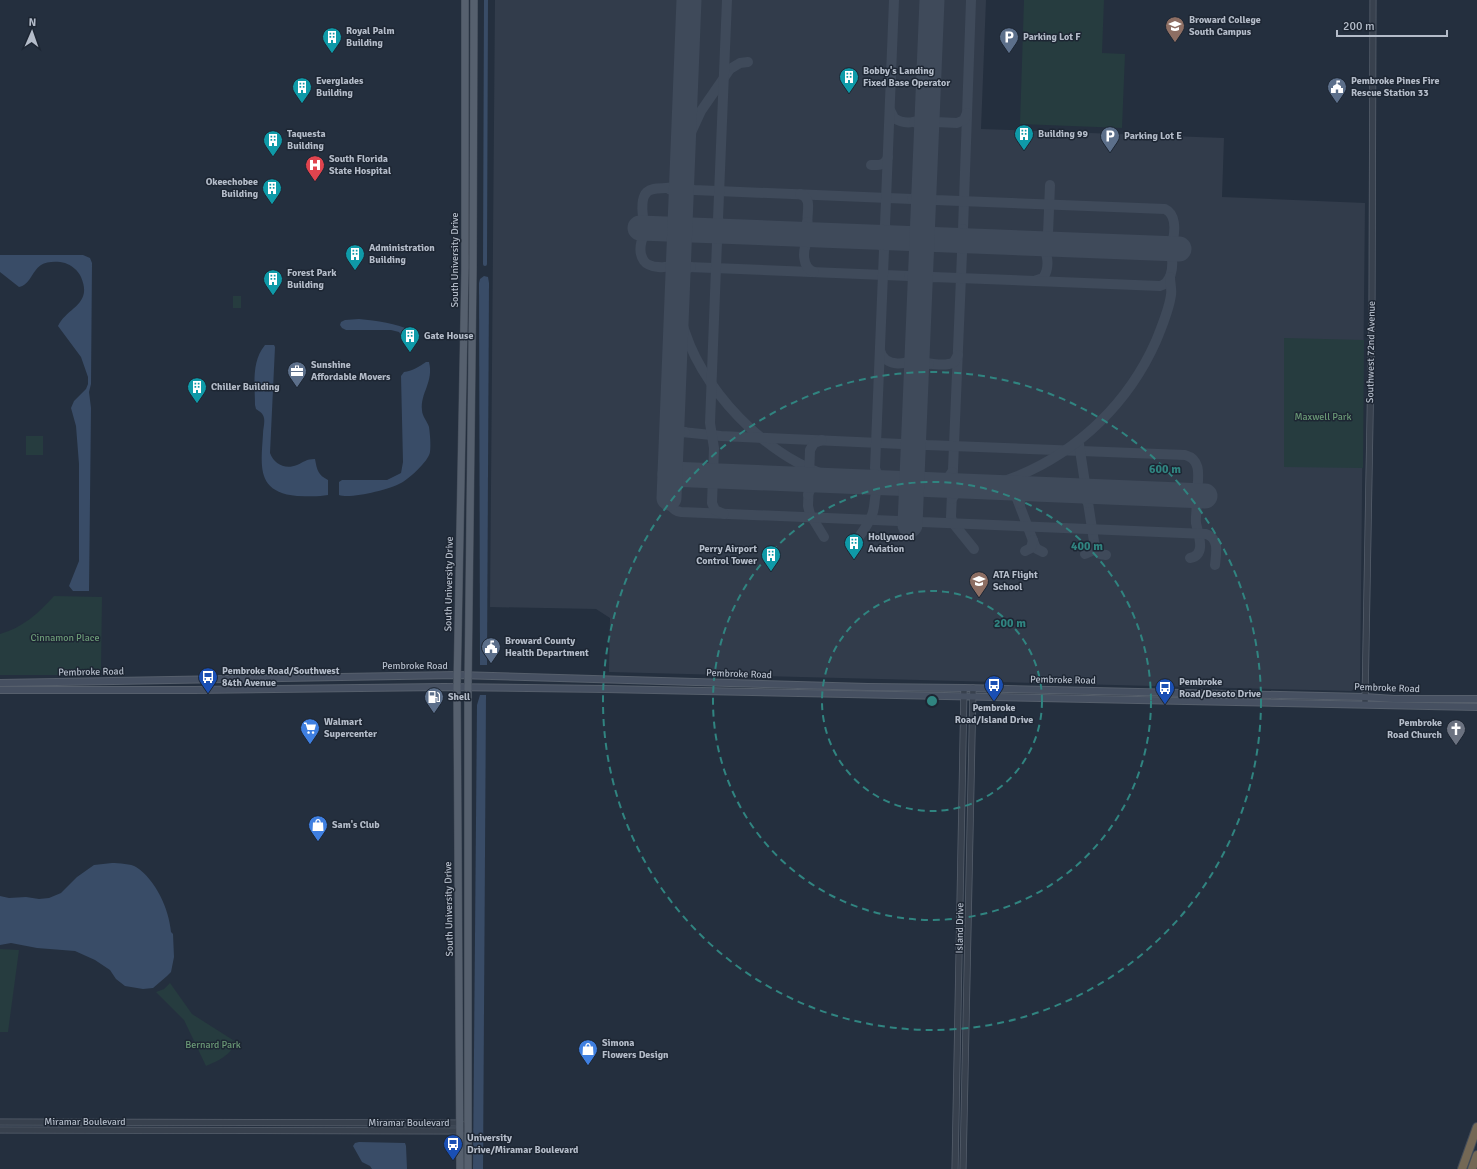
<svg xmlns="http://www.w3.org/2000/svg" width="1477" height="1169" viewBox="0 0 1477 1169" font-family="Signika,sans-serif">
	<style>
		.airport { fill: #323c4b }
		.green { fill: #263c3f }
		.water { fill: #394c67 }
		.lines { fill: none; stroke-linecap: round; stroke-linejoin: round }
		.canal { stroke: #394c67; stroke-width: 4 }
		.taxiway { stroke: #3f4a5a; stroke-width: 10 }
		.runway { stroke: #3f4a5a; stroke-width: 25 }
		.tertiary-casing { stroke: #565f6c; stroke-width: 7 }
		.secondary-casing { stroke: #565f6c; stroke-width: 8 }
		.primary-casing { stroke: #414a57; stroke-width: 8 }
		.motorway-casing { stroke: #434c59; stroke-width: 10 }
		.tertiary { stroke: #38414e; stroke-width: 5.5 }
		.secondary { stroke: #465061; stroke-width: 6 }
		.primary { stroke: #56606e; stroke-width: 7 }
		.motorway { stroke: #746855; stroke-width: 8 }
		.ring { fill: none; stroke: #308480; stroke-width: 2; stroke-dasharray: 7 5 }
		.labels { text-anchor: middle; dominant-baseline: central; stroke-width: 3; stroke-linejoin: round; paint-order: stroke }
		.poi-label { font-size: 10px; font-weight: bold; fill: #b4bcc9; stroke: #1d2633; text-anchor: start }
		.street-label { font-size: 10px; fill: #b4bcc9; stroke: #1d2633 }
		.park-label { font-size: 10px; fill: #6b9a76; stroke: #1d2633 }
		.centre { fill: #308480; stroke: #1d2633; stroke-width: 2 }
		.ring-label { font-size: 12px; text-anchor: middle; font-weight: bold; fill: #308480; stroke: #1d2633; stroke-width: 3; stroke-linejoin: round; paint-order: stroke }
	</style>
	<rect width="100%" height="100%" fill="#242f3e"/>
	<path class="airport" d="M495,0h491l-5,129 243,9 -2,59 143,6 -5,483 -9,5 -742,-19 1,-54 -14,-9 -106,-2z"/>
	<g class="green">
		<path d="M1024,0h80l-2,53 23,1 -3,74 -102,-4z"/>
		<rect x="233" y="296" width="8" height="12"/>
		<path d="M1284,338l80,2 -1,128 -79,-1z"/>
		<rect x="26" y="436" width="17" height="19"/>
		<path d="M54,596l48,1 -1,75 -5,3h-96v-41c22,-6 39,-21 54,-38z"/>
		<path d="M0,949l19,1 -11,82h-8z"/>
		<path d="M170,983l22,31 44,28c-5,13 -18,19 -30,24l-22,-46 -28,-28 8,-3z"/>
	</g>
	<g class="water">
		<path d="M0,255h83l7,3 2,5 -1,121 -2,8 2,16 -2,183h-16l-4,-5 10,-25v-97l-3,-38 -5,-18 3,-7 12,-12 2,-5v-7l-7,-20 -23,-31c9,-19 35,-21 23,-49 -3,-7 -10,-12 -16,-14 -7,-2 -18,-2 -24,2 -9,6 -11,20 -22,22l-19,-15z"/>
		<path d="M484,276l4,1 1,6 -2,382h-7l-1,-382 1,-4z"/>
		<path d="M359,319c18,2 37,4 53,12 0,5 -2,10 -8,8l-5,-7 -8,-2h-45l-4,-2 -2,-3 1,-3 4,-2z"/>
		<path d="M265,345h9l1,2 -5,106c4,11 15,17 27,12 7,-3 9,-6 18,-6 2,11 3,16 13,21v15c-10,2 -21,1 -31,1 -41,-4 -36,-30 -34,-62 0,-5 2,-11 1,-16 -1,-5 -4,-6 -8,-9l-1,-4c0,-20 -4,-43 10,-60z"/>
		<path d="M426,362h3c5,20 -9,31 -7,48 0,6 5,11 7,17 1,7 2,18 1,25 -1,9 -23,29 -31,32 -12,6 -48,15 -60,11v-13l3,-2h45l14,-7 2,-11 -2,-86 3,-4c8,-1 15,-5 22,-10z"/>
		<path d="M480,695h6l-3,474h-10l4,-464z"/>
		<path d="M112,863c6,0 20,1 24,4 20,13 33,42 35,65l2,2 1,23 -3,15 -4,4 -14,12 -10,1 -18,-3 -9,-7 -6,-9 -15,-10 -20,-9 -38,-3 -26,-5 -11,2v-49l9,2 17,-1 13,2 10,-1 12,-5 16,-16 17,-12z"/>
		<path d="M359,1142l46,1 1,3 1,23h-35l-2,-3 -8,-4 -9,-16 2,-3z"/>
	</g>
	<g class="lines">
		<path class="canal" d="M485,264l1,-264"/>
		<g class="taxiway">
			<path d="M971,0l-8,229 -3,6 -7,6 7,5 2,7 -11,264 2,6 21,26"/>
			<path d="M890,110l4,8c10,7 28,6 33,-6"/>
			<path d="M927,112l4,7 5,3 21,1 7,-3 3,-7"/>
			<path d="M914,122l9,4 4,7"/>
			<path d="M871,165c8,0 14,1 17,-8"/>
			<path d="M682,171l4,-21 3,-13 12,-26 29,-42 10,-6 8,-1"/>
			<path d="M682,178l5,9 7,3 218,9 8,-4 4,-8"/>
			<path d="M669,189l8,3 4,8"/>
			<path d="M800,194c19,6 -4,33 17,41"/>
			<path d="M912,199l8,3 3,8"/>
			<path d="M885,225l2,8 8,5"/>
			<path d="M653,228c-5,-2 -9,-5 -10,-11 -6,-48 30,-15 39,-39"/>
			<path d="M653,228c-12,3 -16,23 -9,33 5,7 23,8 30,3 2,-2 4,-5 5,-8"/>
			<path d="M963,229l3,8 7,4"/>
			<path d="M1048,232l2,7 7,6"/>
			<path d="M1038,244l6,-3 4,-7 2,-49"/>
			<path d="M805,247l-2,-8 -7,-5 9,-5 2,-7"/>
			<path d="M679,256l4,8 6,3 220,9 7,3 4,8"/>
			<path d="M814,272c-12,-4 -12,-22 -6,-32l9,-5"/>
			<path d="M909,276l8,-3 4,-6"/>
			<path d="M678,279l4,-8 9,-4"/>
			<path d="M1034,281l9,-3c7,-10 6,-28 -5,-34"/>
			<path d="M920,287l6,-8 7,-2 227,9c11,-3 13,-17 12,-27 0,-3 -2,-6 -2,-9 0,-3 2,-7 3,-10 2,-10 3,-26 -8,-31l-230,-9 -7,-4 -4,-9"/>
			<path d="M677,293c2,13 3,26 8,39 22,67 95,138 166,150"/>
			<path d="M880,350c3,17 31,18 38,3"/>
			<path d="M918,353c1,3 2,6 5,8 5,4 26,5 31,1l4,-7"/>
			<path d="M917,374l5,-8 7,-2"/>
			<path d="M672,425l4,4 6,3 39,4 181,8 7,-3 5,-7"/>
			<path d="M914,434l5,8 7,3 259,10c19,5 12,26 12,41"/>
			<path d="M822,440l-8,3 -4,7 -2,56 2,8 14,23"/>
			<path d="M1079,444l16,104 5,6 6,1"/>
			<path d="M671,448l3,-12 4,-3 7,-1"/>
			<path d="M934,485l12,-4 6,-9"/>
			<path d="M1001,488l9,3 6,5 19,50 2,3 6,3"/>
			<path d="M1068,491c9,1 16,3 20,12"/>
			<path d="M808,495c3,-10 10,-13 20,-14"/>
			<path d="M1183,495l11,3c5,7 1,17 2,25 2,11 11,32 -6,35"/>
			<path d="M669,498c1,8 4,13 12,14l217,9 9,-3 4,-7"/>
			<path d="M952,499c2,-4 5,-9 10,-11 7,-3 16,-2 24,-3 11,-1 22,-5 32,-9 62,-26 111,-74 138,-135 6,-15 13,-31 15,-46 1,-6 -1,-12 -1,-18"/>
			<path d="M1020,504c0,-9 4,-14 13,-15"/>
			<path d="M911,511l3,7 8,4 284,12c14,4 10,20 9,31"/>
			<path d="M724,514l-9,-4 -3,-7 2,-55 -4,-25 7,-181 4,-8 8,-3 -7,-3 -4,-9 9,-219"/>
			<path d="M859,537c5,-7 10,-15 13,-22 6,-16 -3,-27 19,-32 -8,-3 -14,-6 -16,-15l9,-218 -3,-8 -6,-5 7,-4 3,-8 9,-225"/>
			<path d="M1025,551l6,-3 2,-8"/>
			<path d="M1085,554l7,-3 3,-7"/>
		</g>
		<g class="runway">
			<path d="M640,228l539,21"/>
			<path d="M670,474l535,22"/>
			<path d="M669,498l20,-498"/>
			<path d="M910,525l22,-525"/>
		</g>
		<defs>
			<g id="tertiary">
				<path d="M1365,702l7,-395 1,-307"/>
				<path d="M0,1122l460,1 3,2"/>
				<path d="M0,1130l460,1 8,-3"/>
				<path d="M955,1169l9,-481"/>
				<path d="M963,1169l10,-481"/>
			</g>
			<g id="secondary">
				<path d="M0,683l457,-8 411,12 96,1 401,9 29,2h83"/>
				<path d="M0,690h194l250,-3 161,2 872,18"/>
			</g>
			<g id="primary">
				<path d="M460,1169l-3,-481 8,-419v-269"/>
				<path d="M468,1169v-481l5,-419 1,-269"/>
			</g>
			<g id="motorway">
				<path d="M1462,1169l15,-42"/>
				<path d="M1472,1169l5,-14"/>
			</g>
		</defs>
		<use href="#tertiary" class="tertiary-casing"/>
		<use href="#secondary" class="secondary-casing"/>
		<use href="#primary" class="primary-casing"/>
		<use href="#motorway" class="motorway-casing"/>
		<use href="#tertiary" class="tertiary"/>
		<use href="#secondary" class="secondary"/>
		<use href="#primary" class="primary"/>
		<use href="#motorway" class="motorway"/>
	</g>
	<g class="ring">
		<circle cx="932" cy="701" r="110"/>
		<circle cx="932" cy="701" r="219"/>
		<circle cx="932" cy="701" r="329"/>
	</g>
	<defs>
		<symbol id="university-pin" viewBox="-11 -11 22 30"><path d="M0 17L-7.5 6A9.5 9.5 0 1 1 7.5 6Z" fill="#8d6e63" stroke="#1d2633"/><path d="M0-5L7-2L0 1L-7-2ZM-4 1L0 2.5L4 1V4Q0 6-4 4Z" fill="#fff"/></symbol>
		<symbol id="building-pin" viewBox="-11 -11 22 30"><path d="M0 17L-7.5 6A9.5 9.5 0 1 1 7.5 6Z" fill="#0f9aa8" stroke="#1d2633"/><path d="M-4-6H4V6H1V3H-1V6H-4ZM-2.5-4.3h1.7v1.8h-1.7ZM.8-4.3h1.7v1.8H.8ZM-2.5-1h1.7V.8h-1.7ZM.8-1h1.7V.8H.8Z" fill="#fff"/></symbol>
		<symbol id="parking-pin" viewBox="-11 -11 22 30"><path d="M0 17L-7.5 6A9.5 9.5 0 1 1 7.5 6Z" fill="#5c6f8a" stroke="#1d2633"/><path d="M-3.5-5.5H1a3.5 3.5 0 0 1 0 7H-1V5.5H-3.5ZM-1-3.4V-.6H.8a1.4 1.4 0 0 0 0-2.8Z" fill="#fff"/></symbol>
		<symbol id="civic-pin" viewBox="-11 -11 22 30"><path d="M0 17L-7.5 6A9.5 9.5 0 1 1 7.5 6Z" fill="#5c6f8a" stroke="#1d2633"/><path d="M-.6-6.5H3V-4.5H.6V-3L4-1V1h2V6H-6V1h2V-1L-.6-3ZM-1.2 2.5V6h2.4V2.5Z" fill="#fff"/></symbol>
		<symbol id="hospital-pin" viewBox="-11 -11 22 30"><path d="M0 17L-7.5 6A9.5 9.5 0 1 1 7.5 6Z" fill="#e0444e" stroke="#1d2633"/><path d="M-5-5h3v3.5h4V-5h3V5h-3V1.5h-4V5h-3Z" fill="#fff"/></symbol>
		<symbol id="office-pin" viewBox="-11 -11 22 30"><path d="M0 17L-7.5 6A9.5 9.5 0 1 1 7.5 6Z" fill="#5c6f8a" stroke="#1d2633"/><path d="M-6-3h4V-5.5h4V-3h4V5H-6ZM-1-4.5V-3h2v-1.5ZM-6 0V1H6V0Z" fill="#fff"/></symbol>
		<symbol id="school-pin" viewBox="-11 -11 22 30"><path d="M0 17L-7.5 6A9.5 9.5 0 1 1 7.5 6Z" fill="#8d6e63" stroke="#1d2633"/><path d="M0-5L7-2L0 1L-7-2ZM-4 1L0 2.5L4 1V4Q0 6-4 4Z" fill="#fff"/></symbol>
		<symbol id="bus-pin" viewBox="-11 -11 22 30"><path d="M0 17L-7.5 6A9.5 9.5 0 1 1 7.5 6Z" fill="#1a4fb4" stroke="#1d2633"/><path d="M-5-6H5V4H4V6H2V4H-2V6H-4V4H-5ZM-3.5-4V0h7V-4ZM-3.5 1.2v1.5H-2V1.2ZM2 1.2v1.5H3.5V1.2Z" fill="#fff"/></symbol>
		<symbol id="fuel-pin" viewBox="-11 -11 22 30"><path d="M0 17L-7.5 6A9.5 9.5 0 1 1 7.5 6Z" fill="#5c6f8a" stroke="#1d2633"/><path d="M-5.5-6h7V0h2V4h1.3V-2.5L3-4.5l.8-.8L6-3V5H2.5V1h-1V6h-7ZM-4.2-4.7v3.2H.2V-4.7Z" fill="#fff"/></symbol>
		<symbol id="supermarket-pin" viewBox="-11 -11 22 30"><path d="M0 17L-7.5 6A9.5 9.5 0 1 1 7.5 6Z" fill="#3f7fe0" stroke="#1d2633"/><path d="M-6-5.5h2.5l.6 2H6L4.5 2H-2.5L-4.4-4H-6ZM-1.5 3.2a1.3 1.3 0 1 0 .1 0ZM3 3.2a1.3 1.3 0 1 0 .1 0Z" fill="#fff"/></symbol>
		<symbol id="church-pin" viewBox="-11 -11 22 30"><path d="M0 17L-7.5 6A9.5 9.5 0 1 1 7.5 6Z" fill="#6b7280" stroke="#1d2633"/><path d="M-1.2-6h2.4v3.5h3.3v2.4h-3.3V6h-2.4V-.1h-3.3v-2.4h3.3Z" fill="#fff"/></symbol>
		<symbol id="shop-pin" viewBox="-11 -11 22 30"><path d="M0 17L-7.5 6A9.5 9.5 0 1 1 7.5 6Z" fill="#3f7fe0" stroke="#1d2633"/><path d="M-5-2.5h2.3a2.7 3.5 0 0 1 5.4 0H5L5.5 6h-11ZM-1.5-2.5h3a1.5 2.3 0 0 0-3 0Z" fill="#fff"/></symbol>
	</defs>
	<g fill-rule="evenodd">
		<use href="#university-pin" x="1164" y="15" width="22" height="30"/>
		<use href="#building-pin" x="321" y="26" width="22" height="30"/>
		<use href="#parking-pin" x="998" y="26" width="22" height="30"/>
		<use href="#building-pin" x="838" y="66" width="22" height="30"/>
		<use href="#building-pin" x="291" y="76" width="22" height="30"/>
		<use href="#civic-pin" x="1326" y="76" width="22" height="30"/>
		<use href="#building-pin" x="1013" y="123" width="22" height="30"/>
		<use href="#parking-pin" x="1099" y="125" width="22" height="30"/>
		<use href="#building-pin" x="262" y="129" width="22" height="30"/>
		<use href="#hospital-pin" x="304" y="154" width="22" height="30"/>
		<use href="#building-pin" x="261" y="177" width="22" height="30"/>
		<use href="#building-pin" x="344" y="243" width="22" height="30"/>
		<use href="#building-pin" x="262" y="268" width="22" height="30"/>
		<use href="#building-pin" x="399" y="325" width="22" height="30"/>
		<use href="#office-pin" x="286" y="360" width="22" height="30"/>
		<use href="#building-pin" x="186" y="376" width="22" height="30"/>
		<use href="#building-pin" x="843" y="532" width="22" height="30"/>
		<use href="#building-pin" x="760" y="544" width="22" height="30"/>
		<use href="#school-pin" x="968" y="570" width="22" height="30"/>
		<use href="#civic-pin" x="480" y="636" width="22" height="30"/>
		<use href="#bus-pin" x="197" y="666" width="22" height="30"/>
		<use href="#bus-pin" x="983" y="674" width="22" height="30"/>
		<use href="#bus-pin" x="1154" y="677" width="22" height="30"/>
		<use href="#fuel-pin" x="423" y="686" width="22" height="30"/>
		<use href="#supermarket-pin" x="299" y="717" width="22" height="30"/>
		<use href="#church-pin" x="1445" y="718" width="22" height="30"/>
		<use href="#shop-pin" x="307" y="814" width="22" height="30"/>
		<use href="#shop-pin" x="577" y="1038" width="22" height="30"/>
		<use href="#bus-pin" x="442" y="1133" width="22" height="30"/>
	</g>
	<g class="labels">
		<g class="poi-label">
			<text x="1189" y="20">Broward College<tspan x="1189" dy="12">South Campus</tspan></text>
			<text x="346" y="31">Royal Palm<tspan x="346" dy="12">Building</tspan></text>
			<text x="1023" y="37">Parking Lot F</text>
			<text x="863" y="71">Bobby's Landing<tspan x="863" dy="12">Fixed Base Operator</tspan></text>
			<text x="316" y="81">Everglades<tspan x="316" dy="12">Building</tspan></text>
			<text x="1351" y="81">Pembroke Pines Fire<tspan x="1351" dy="12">Rescue Station 33</tspan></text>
			<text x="287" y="134">Taquesta<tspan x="287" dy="12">Building</tspan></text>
			<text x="1038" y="134">Building 99</text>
			<text x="1124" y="136">Parking Lot E</text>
			<text x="329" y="159">South Florida<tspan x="329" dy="12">State Hospital</tspan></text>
			<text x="258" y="182" text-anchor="end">Okeechobee<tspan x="258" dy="12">Building</tspan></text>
			<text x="369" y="248">Administration<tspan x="369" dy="12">Building</tspan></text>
			<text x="287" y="273">Forest Park<tspan x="287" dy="12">Building</tspan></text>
			<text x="424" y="336">Gate House</text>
			<text x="311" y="365">Sunshine<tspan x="311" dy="12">Affordable Movers</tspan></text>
			<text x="211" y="387">Chiller Building</text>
			<text x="868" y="537">Hollywood<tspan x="868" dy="12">Aviation</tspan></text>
			<text x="757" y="549" text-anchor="end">Perry Airport<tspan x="757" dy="12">Control Tower</tspan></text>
			<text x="993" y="575">ATA Flight<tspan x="993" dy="12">School</tspan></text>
			<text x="505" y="641">Broward County<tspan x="505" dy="12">Health Department</tspan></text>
			<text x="222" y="671">Pembroke Road/Southwest<tspan x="222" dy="12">84th Avenue</tspan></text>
			<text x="1179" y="682">Pembroke<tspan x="1179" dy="12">Road/Desoto Drive</tspan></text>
			<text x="448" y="697">Shell</text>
			<text x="994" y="708" text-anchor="middle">Pembroke<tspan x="994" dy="12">Road/Island Drive</tspan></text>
			<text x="324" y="722">Walmart<tspan x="324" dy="12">Supercenter</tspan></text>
			<text x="1442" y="723" text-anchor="end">Pembroke<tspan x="1442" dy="12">Road Church</tspan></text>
			<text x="332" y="825">Sam's Club</text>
			<text x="602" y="1043">Simona<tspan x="602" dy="12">Flowers Design</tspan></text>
			<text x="467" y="1138">University<tspan x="467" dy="12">Drive/Miramar Boulevard</tspan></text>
		</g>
		<g class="street-label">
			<text transform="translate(455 260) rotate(-90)">South University Drive</text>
			<text transform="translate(1371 352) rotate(-89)">Southwest 72nd Avenue</text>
			<text transform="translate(449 584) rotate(-89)">South University Drive</text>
			<text x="415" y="666">Pembroke Road</text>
			<text transform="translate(91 672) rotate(-1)">Pembroke Road</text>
			<text transform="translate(739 674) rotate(2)">Pembroke Road</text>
			<text transform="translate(1063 680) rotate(1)">Pembroke Road</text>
			<text transform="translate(1387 688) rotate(2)">Pembroke Road</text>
			<text transform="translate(449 909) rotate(-91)">South University Drive</text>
			<text transform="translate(960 928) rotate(-89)">Island Drive</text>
			<text x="85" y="1122">Miramar Boulevard</text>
			<text x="409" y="1123">Miramar Boulevard</text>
		</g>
		<g class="park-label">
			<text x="1323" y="417">Maxwell Park</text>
			<text x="65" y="638">Cinnamon Place</text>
			<text x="213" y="1045">Bernard Park</text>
		</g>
	</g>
	<circle cx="932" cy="701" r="6" class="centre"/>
	<g class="ring-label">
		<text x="1165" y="473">600 m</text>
		<text x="1087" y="550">400 m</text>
		<text x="1010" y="627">200 m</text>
	</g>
	<g transform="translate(32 32) rotate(2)" stroke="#1d2633" stroke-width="3" paint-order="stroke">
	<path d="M0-3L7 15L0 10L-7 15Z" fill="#b4bcc9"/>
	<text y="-6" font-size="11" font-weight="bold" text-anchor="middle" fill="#b4bcc9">N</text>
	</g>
	<path d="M1337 30v6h110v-6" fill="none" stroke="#b4bcc9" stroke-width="2"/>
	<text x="1343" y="30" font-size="12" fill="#b4bcc9" stroke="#1d2633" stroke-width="3" paint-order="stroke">200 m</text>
</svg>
